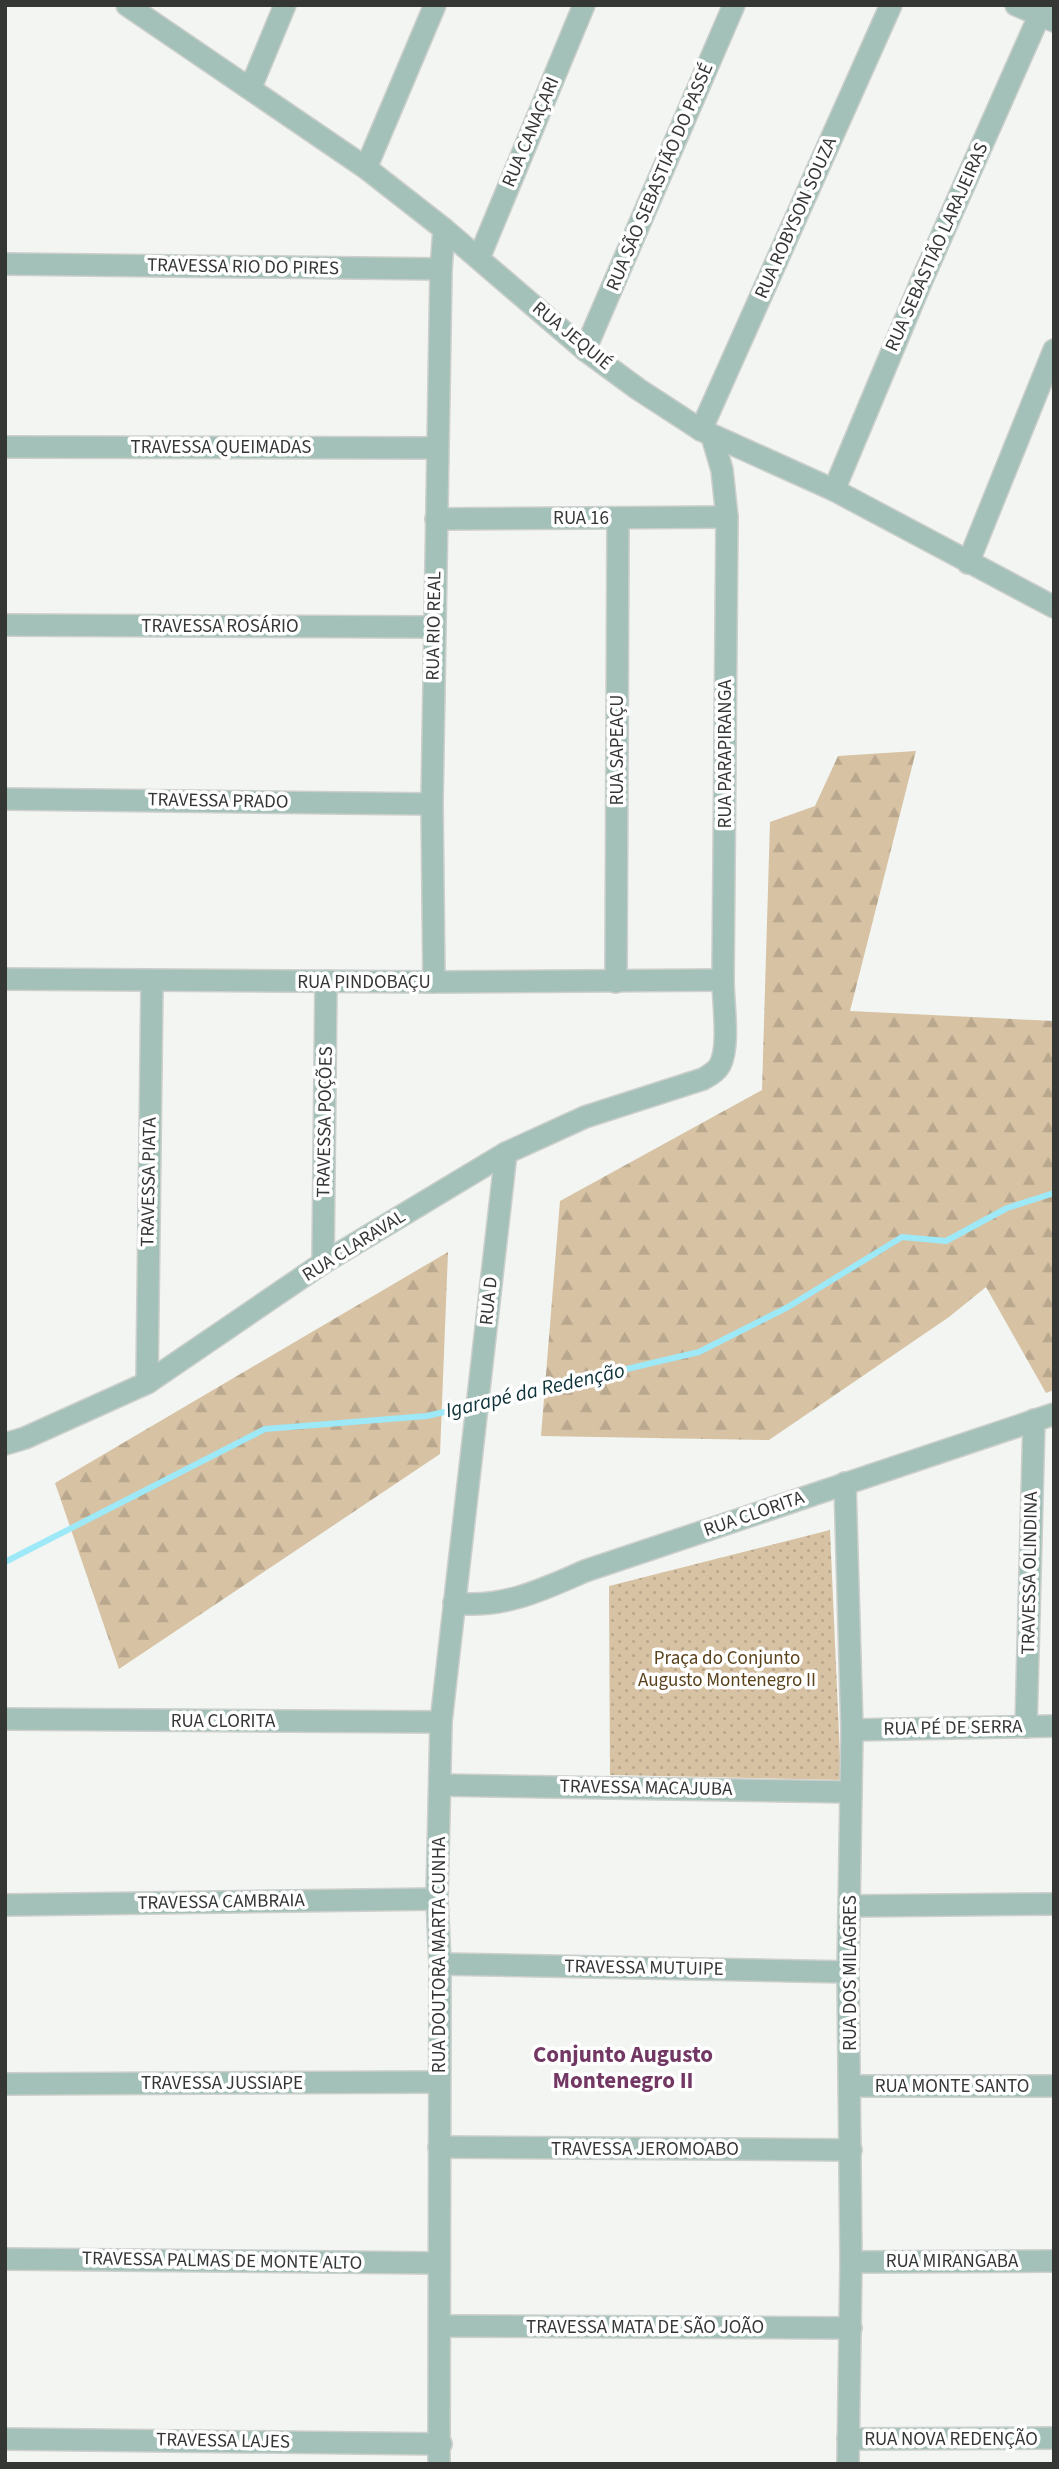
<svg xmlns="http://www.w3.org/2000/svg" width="1059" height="2469" viewBox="0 0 1059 2469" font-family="'Source Sans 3',sans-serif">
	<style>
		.forest { fill: url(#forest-firs) }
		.park { fill: url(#park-dots) }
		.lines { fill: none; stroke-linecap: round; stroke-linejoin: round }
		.stream { stroke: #9de9f8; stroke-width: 6 }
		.street-casing { stroke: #cccfcb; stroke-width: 24 }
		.street { stroke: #a3c1b9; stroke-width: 21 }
		.labels { text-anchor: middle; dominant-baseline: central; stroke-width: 7; stroke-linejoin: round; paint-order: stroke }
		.street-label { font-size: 19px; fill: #353735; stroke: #fff }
		.park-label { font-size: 19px; fill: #5a421b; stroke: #fff }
		.water-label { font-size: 21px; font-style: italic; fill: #0d3239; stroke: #fff }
		.quarter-label { font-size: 23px; font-weight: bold; fill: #723863; stroke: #fff }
	</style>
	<defs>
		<pattern id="forest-firs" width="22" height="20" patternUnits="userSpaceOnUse" patternTransform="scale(1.75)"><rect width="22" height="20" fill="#d7c2a4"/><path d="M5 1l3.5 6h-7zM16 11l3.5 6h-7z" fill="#b9a78e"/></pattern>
		<pattern id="park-dots" width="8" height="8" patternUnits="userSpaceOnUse" patternTransform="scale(1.75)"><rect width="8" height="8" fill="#d7c2a4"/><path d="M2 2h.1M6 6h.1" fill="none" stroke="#b9a78e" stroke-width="1.8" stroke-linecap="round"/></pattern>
	</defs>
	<rect width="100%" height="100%" fill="#f2f5f1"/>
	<g class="forest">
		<path d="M916,751l-66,260 204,10v369l-8,3 -60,-106 -37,30 -180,123 -228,-4 19,-235 202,-111 8,-268 45,-16 23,-50z"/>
		<path d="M448,1252l-8,202 -321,215 -64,-186z"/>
	</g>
	<path class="park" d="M830,1530l11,250 -231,-5 -1,-189z"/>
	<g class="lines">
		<path class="stream" d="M5,1562l260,-133 162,-13 272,-64 89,-45 114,-70 44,4 61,-33 47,-15"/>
		<defs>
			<g id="street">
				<path d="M127,5l239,163 78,61 141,121 53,39 63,41 133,60 220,117"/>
				<path d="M1016,5l38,16"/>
				<path d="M251,87l34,-82"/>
				<path d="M366,168l69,-163"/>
				<path d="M479,258l105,-253"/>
				<path d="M5,264l436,5 3,-40"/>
				<path d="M585,350l149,-345"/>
				<path d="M701,430l190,-425"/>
				<path d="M5,447l432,1"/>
				<path d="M834,490l88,-210 122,-275"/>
				<path d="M436,519l291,-2"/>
				<path d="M968,563l86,-213"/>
				<path d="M5,625l429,2"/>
				<path d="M5,799l427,5"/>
				<path d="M5,979l429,3 289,-2"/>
				<path d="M434,982l-2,-178 9,-535"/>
				<path d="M616,982l2,-464"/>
				<path d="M323,1263l3,-282"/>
				<path d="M147,1383l5,-402"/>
				<path d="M5,1444l20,-6 122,-55 176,-120 183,-110 79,-36 118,-38c7,-4 13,-7 17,-14 10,-19 3,-63 3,-85l4,-463 -5,-47 -10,-34"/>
				<path d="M845,1483l7,247 -4,242 3,290 -3,202"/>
				<path d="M454,1603c48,6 88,-13 131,-32l469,-157"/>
				<path d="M5,1719l436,3"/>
				<path d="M1026,1727l8,-307"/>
				<path d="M852,1730l202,-4"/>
				<path d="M441,1785l409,7"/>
				<path d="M5,1905l432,-6"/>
				<path d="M851,1906l203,-2"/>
				<path d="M440,1964l408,8"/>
				<path d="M5,2084l433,-2"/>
				<path d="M850,2086h204"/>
				<path d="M439,2147l412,3"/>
				<path d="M5,2259l434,4"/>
				<path d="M851,2262l203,-1"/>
				<path d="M440,2326l411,2"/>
				<path d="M5,2439l436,5"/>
				<path d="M848,2439l206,-1"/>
				<path d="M439,2464l1,-500 -3,-65 4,-177 65,-569"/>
			</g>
		</defs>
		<use href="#street" class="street-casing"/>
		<use href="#street" class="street"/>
	</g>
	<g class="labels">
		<g class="street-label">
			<text transform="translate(531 132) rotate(-67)">RUA CANAÇARI</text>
			<text transform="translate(660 177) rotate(-67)">RUA SÃO SEBASTIÃO DO PASSÉ</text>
			<text transform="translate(796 218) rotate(-66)">RUA ROBYSON SOUZA</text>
			<text transform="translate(937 247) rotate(-66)">RUA SEBASTIÃO LARAJEIRAS</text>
			<text transform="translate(243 267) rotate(1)">TRAVESSA RIO DO PIRES</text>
			<text transform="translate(572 336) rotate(39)">RUA JEQUIÉ</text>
			<text x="221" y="447">TRAVESSA QUEIMADAS</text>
			<text x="581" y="518">RUA 16</text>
			<text x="220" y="626">TRAVESSA ROSÁRIO</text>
			<text transform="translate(434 626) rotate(-89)">RUA RIO REAL</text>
			<text transform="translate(617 750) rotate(-90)">RUA SAPEAÇU</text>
			<text transform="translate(725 754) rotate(-90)">RUA PARAPIRANGA</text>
			<text transform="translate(218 801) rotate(1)">TRAVESSA PRADO</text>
			<text x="364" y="982">RUA PINDOBAÇU</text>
			<text transform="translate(325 1122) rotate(-89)">TRAVESSA POÇÕES</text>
			<text transform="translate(149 1182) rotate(-89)">TRAVESSA PIATA</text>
			<text transform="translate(354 1246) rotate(-32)">RUA CLARAVAL</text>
			<text transform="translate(489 1301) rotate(-84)">RUA D</text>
			<text transform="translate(754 1514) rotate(-19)">RUA CLORITA</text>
			<text transform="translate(1030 1573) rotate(-89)">TRAVESSA OLINDINA</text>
			<text x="223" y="1721">RUA CLORITA</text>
			<text transform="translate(953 1728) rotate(-1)">RUA PÉ DE SERRA</text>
			<text transform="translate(646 1788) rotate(1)">TRAVESSA MACAJUBA</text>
			<text transform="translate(221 1902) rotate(-1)">TRAVESSA CAMBRAIA</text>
			<text transform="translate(439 1955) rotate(-90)">RUA DOUTORA MARTA CUNHA</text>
			<text transform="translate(644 1968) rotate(1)">TRAVESSA MUTUIPE</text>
			<text transform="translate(850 1973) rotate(-90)">RUA DOS MILAGRES</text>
			<text x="222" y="2083">TRAVESSA JUSSIAPE</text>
			<text x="952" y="2086">RUA MONTE SANTO</text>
			<text x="645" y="2149">TRAVESSA JEROMOABO</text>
			<text transform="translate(222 2261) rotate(1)">TRAVESSA PALMAS DE MONTE ALTO</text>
			<text x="952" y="2261">RUA MIRANGABA</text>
			<text x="645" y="2327">TRAVESSA MATA DE SÃO JOÃO</text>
			<text x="951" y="2439">RUA NOVA REDENÇÃO</text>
			<text transform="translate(223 2441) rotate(1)">TRAVESSA LAJES</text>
		</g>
		<g class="park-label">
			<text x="727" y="1658">Praça do Conjunto<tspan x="727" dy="22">Augusto Montenegro II</tspan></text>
		</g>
		<g class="water-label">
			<text transform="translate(535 1390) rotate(-13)">Igarapé da Redenção</text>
		</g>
		<g class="quarter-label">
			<text x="623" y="2054">Conjunto Augusto<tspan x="623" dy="26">Montenegro II</tspan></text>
		</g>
	</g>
	<rect width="1059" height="2469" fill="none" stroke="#353735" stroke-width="14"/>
</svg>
